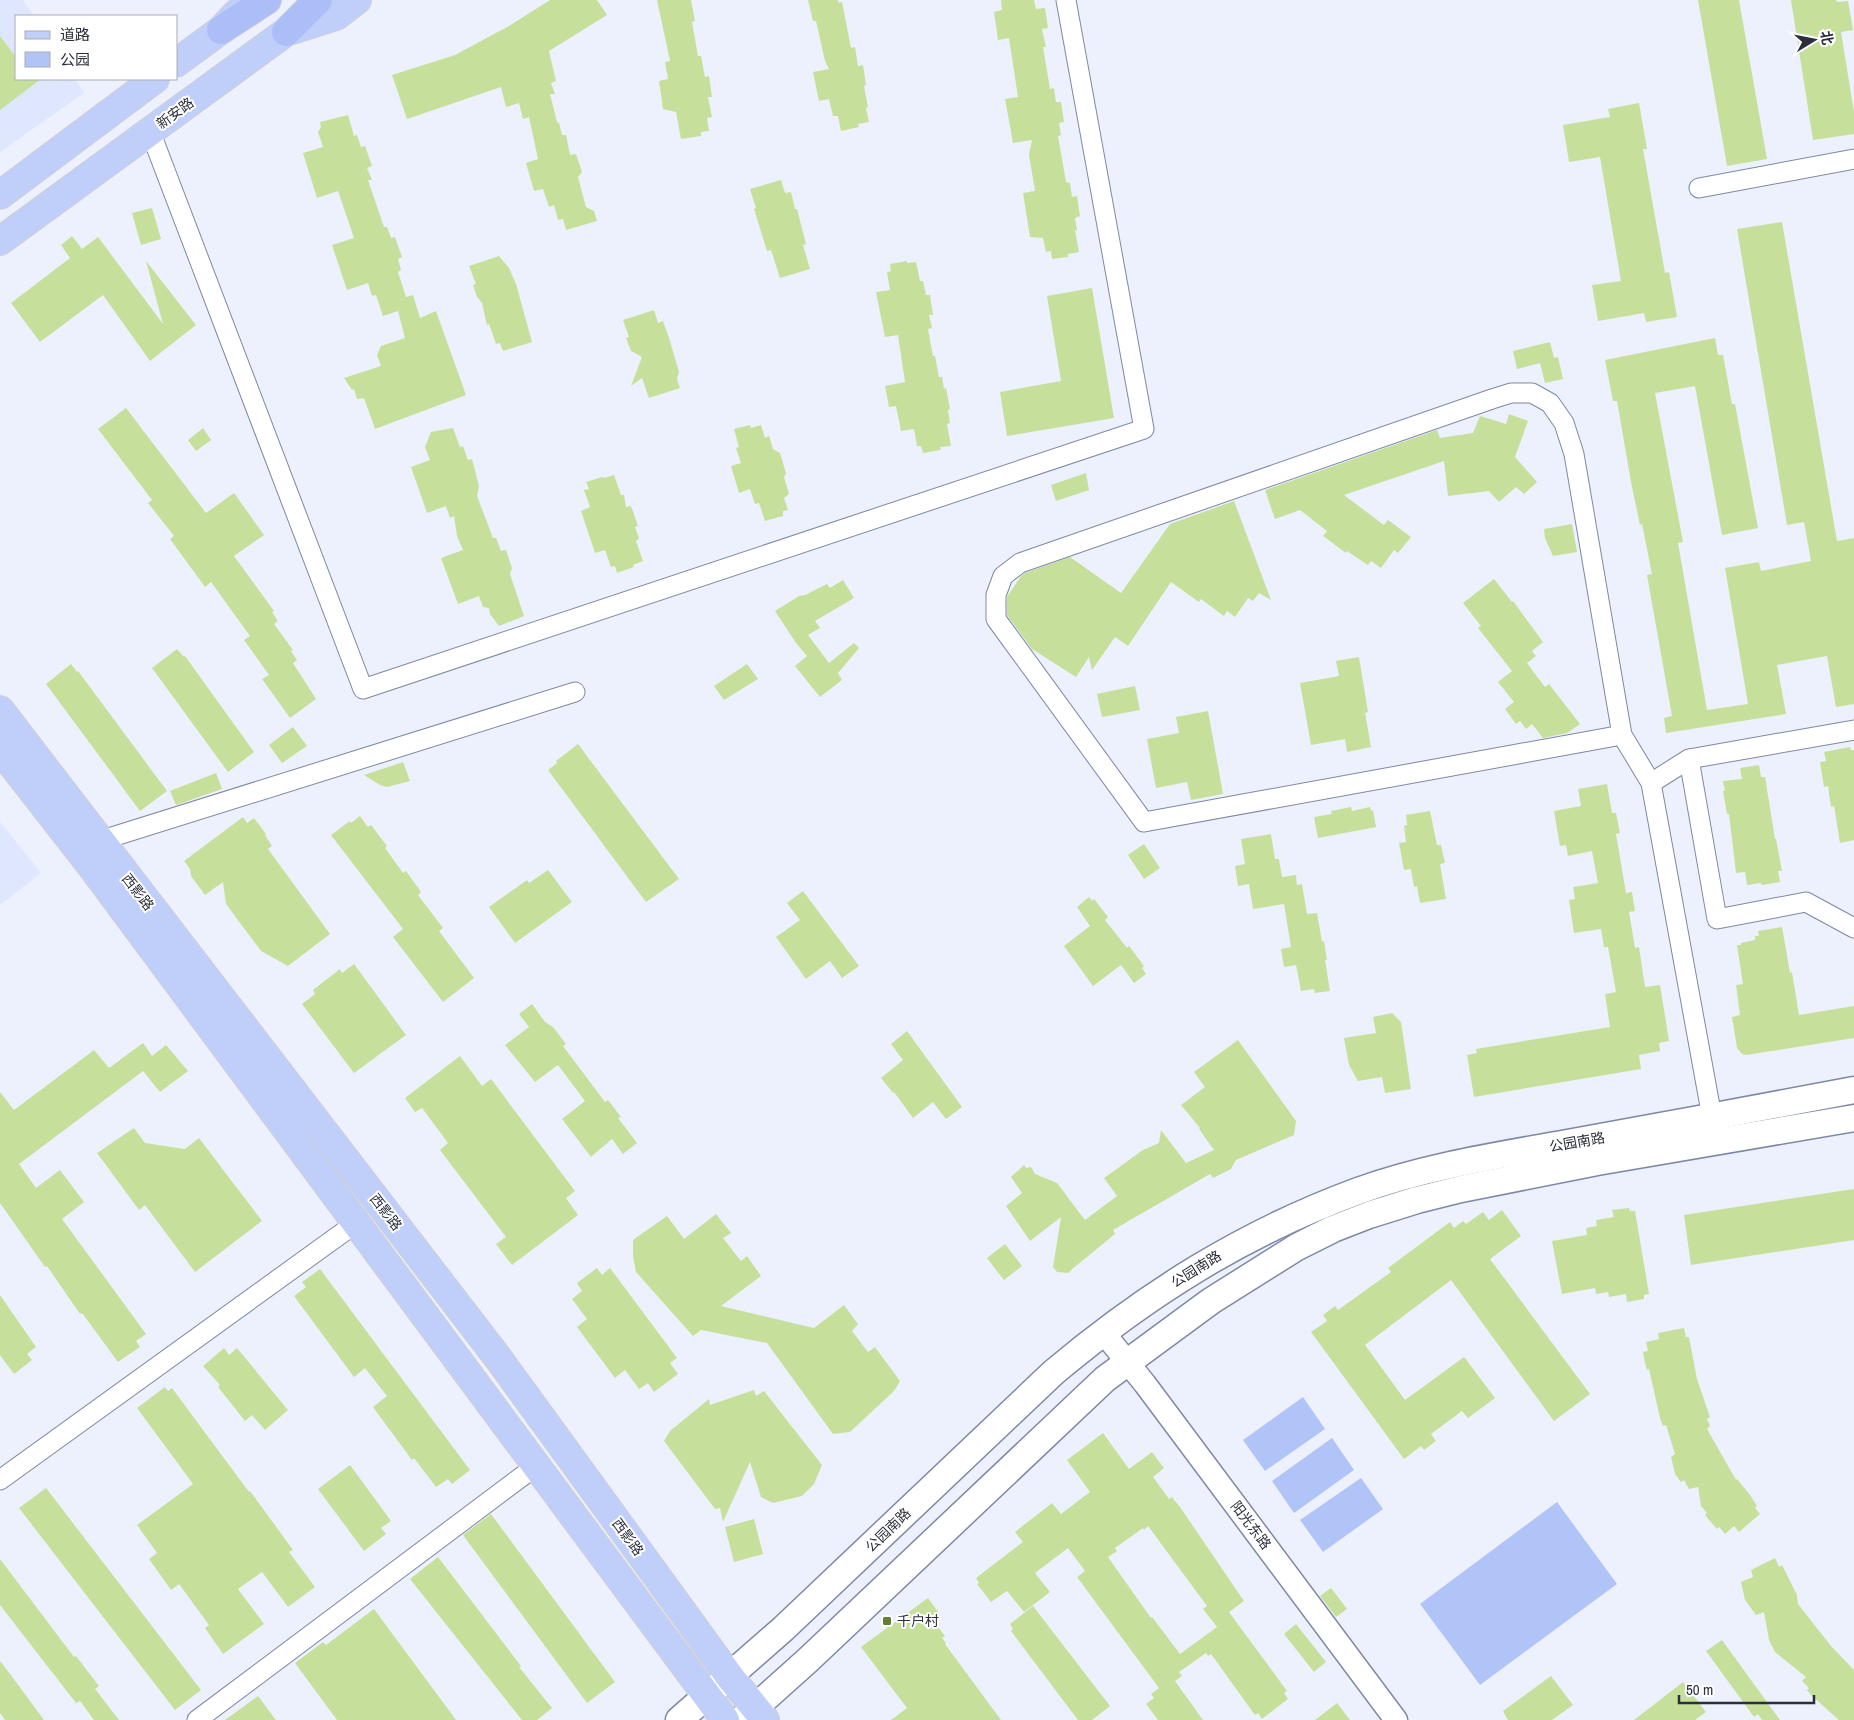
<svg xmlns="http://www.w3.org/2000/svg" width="1854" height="1720" viewBox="0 0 1854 1720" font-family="'Archivo Narrow','Noto Sans SC',sans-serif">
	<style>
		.built { fill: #dee7fd }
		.green { fill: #b1c4f7 }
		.building { fill: #c6e09b; fill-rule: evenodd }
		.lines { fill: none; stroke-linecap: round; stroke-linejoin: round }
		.minor-casing { stroke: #7e88a4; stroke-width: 21 }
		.tertiary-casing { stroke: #7e88a4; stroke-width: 25 }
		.secondary-casing { stroke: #7e88a4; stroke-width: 29 }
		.primary-casing { stroke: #d0d1d4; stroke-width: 30 }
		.trunk-casing { stroke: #d0d1d4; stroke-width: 30 }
		.minor { stroke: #fff; stroke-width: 19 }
		.tertiary { stroke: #fff; stroke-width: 22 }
		.secondary { stroke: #fff; stroke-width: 26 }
		.primary { stroke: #c0cefa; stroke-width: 28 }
		.trunk { stroke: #abbef8; stroke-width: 28 }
		.poi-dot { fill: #657e31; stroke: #fff; stroke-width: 2 }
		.labels { text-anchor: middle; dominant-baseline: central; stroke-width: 4; stroke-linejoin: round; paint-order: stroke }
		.street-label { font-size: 14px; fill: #2b2f3b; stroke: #fff }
		.poi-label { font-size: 14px; fill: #2b2f3b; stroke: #fff; text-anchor: start }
	</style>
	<rect width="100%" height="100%" fill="#edf1fd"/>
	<g class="built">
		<path d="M0,0h23l11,16h-18v63h59l9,14 -84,59z"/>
		<path d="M0,822l41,51 -41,32z"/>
	</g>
	<g class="green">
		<path d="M1303,1397l22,32 -60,42 -22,-31z"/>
		<path d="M1332,1438l22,32 -60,43 -22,-32z"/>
		<path d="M1361,1478l22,31 -60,43 -23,-32z"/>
		<path d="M1557,1502l60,82 -137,101 -60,-81z"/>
	</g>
	<g class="building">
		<path d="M550,0h47l10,15 -58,36 7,30 -5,2 4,11h-5l7,28 2,1 3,12h4l4,20 6,-1 6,18 -4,5 8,30 8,4 3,10 -31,9 -3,-11 -5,1 -4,-15 -5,2 -6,-18 -9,2 -8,-28 12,-4 -9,-42 -6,2 -4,-16 -13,4 -5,-20 -94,32 -15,-44 63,-20 54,-29z"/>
		<path d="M657,0h34l4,21 -3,1 6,34h3l4,21 4,-1 3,21h-4l4,20 -5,1 2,13 -8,1v4l-20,3 -5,-27 -13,-3 -4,-28 9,-2 -3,-17 5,-1z"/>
		<path d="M808,0h30l1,3 3,-1 9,46 4,-1 3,19 5,-1 3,20 -2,1 4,21 -2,1 3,14 -11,2 1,3 -18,4 -3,-15h-5l-4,-17 -10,2 -6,-29 16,-3 -4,-8 -9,-40h-3z"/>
		<path d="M1001,0h33l2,9 9,-1 3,20 -6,1 4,18h-3l7,42 4,-1 2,14h5l3,20 -5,1 2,12 -3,1 8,46 4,1 2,14 5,-1 3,20 -5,2 2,13 -2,-1 4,22 -11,2v3l-16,2 -1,-8 -5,1 -3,-14 -13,-1 -7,-44 12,-2 -6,-36 3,-15 -19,3 -8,-44 13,-2 -9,-59 -11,2 -4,-28 8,-2z"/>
		<path d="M1698,0h41l28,159 -40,7z"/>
		<path d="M1791,0h45l1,2 11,-1 5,29 -12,2 13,80v22l-41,6z"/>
		<path d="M0,36l16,21v22h25l-41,31z"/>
		<path d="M1639,103l8,46h-4l22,124 4,-1 8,45 -31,5 -2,-9 -46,8 -6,-36 29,-4 -21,-124 -31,5 -6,-37 47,-8 -2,-8z"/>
		<path d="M348,115l6,21 3,-1 4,12 4,-1 7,20 -5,2 5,12h-4l16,47h3l4,11 4,-1 7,20 -4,2 3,11 -3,2 8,25 7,-2 7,23 16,-7 30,84 -91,34 -11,-31 -7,1 -3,-10 -2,1 -8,-12 37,-12 -4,-11 4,-9 24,-8 -7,-27 -15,5 -7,-21 -4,1 -4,-13 -21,7 -15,-45 22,-7 -16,-47 -21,7 -14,-45 20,-6 -5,-15 3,-5 -1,-5z"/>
		<path d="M781,180l4,13 6,-1 4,17h2l9,35 -3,1 7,24 -30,9 -9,-28 -4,1 -13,-42 2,-1 -6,-19z"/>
		<path d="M152,208l9,31 -20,6 -9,-32z"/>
		<path d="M1782,222l55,319 17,-3v166l-18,3 -9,-51 -50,9 9,49 -120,19 -2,-15 8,-2 -25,-141 5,-1 -10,-50 -2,1 -9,-43 -14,-81h-4l-8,-41 110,-22 3,17h5l9,49h3l23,124 -36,7 -27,-149 -40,7 28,149 -5,1 29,167 41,-6 -23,-136 34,-6 2,9 50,-10 -7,-39 -17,3 -50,-296z"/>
		<path d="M72,236l10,13 16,-12 65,87 -17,-63 50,64 -46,36 -47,-66 -63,47 -29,-39 59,-45 -9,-13z"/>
		<path d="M499,256l10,12 7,16 16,58 -29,9 -3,-8 -4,1 -7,-20 -2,1 -5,-22 -5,-6 -4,-12 3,-1 -7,-18z"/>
		<path d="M907,261v2l9,-1 4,19h3l3,14h4l3,20h-4l3,13 -4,1 5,27h2l4,21h3l2,12 2,-1 4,21 -2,1 2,13 -3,1 4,22 -11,1 1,3 -18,3 -2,-7h-4l-3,-17 -13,2 -5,-25 -7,1 -4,-21 20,-4 -7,-47 -13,2 -9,-45 14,-2 -3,-18 4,-1 -1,-7z"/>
		<path d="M1092,288l22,130 -107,18 -7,-44 61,-11 -14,-85z"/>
		<path d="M654,310l4,13 5,-2 6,17 10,34 -2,7 3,9 -31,10 -7,-20 -11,8 11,-29 -11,-6 -5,-13 3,-1 -6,-17z"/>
		<path d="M1550,342l4,16 4,-1 5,22 -18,4 -5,-20 -23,6 -4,-18z"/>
		<path d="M126,408l80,105 28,-20 30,42 -30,21 40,55 -2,1 6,9 -4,3 19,26 -2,1 6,9 -4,3 23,36 -26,19 -28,-39 7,-4 -25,-35 6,-4 -39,-54 -6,5 -35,-48 4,-3 -26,-33 4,-3 -54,-71z"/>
		<path d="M1509,414l19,7 -13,36 22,25 -13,12 -8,-7 -17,15 -10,-11 -41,5 -4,-35 -100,34 40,30 4,-5 23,17 -13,16 -4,-3 -13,18 -10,-7 -3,4 -21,-14 -1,2 -23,-17 4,-5 -27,-21 -25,9 -10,-29 172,-60 3,8 33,-5 7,-17 26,8z"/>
		<path d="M750,425l1,3 10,-3 4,13 4,-2 4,13 7,4 6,20 -2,4 5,17 -5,4 4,12 -5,1v5l-18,5 -6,-18 -4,1 -5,-15 -11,4 -8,-27 10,-3 -5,-15 3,-1 -5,-18z"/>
		<path d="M203,428l8,12 -15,11 -8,-11z"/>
		<path d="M453,428l7,19 3,-1 5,14 4,-1 7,27 -2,10 16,42h3l5,13 5,-1 6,18 -2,6 14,42 -25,10 -9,-12 -1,-6 -6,-1 -4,-11 -21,8 -17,-46 22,-8 -6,-14 -3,-20 -4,2 -4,-12 -19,7 -16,-46 19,-7 -5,-13 6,-15z"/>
		<path d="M1086,473l3,17 -33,11 -5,-16z"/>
		<path d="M614,475l7,20h3l2,12 5,-1 7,20 -3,1 4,11 -3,3 7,20 -10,4 1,2 -17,6 -2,-7 -4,1 -6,-17 -10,3 -14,-42 9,-4 -6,-17 5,-1 -3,-7 16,-5 2,1z"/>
		<path d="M1234,501l37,99 -12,-7 -6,8 -5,-3 -13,19 -8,-6 -3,5 -23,-17 -2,3 -28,-20 -43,64 -13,-9 -23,33 -3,-13 -13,20 -44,-28 -25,-34v-18l14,-21 4,-3 45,-16 51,36 49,-69z"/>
		<path d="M1572,524l5,28 -24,4 -8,-18 -1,-9z"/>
		<path d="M1494,579l18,23 1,-1 30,41 -11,9 4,5 -9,7 18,24 4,-3 31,40 -13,9 -24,5 -11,-14 -6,5 -6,-8 -4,3 -11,-15 9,-7 -16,-20 14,-11 -34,-43 3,-2 -18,-23z"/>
		<path d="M843,580l11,18 -39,23 5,7 -12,7 21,28 25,-20 5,5 -21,25 4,7 -22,17 -25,-31 12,-10 -11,-13 -21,-32 24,-15 6,-1 22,-11 3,4z"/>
		<path d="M177,649l7,8 1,-1 69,96 -26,20 -76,-104z"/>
		<path d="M1359,657l9,55 -3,1 6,34 -24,5 -2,-13 -34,6 -11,-62 39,-7 -3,-15z"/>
		<path d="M71,664l6,8 1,-1 89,120 -27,20 -94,-127z"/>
		<path d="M747,664l11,15 -34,21 -10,-14z"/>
		<path d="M1135,686l5,24 -38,7 -5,-23z"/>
		<path d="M1208,711l15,83 -32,6 -4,-18 -31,6 -9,-49 32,-6 -3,-16z"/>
		<path d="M293,727l14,19 -25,17 -13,-18z"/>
		<path d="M578,744l101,135 -33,23 -98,-132 9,-7 -1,-2z"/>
		<path d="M1850,747l1,3h3v90l-14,3 -6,-37 -3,1 -3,-21 -4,1 -4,-25 6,-1 -2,-9z"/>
		<path d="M403,762l7,19 -23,6 -7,-2 -16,-10z"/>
		<path d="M1759,765l2,12h4l10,62h1l6,32h-4l2,11 -18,3 -1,-2 -14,2 -2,-13 -9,1 -7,-59h-2l-4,-23h2l-2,-10 19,-2 -2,-11z"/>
		<path d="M216,773l6,16 -46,16 -6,-14z"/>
		<path d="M1607,784l5,29h4l4,20 -4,1 10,59 6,-1 3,19 -6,1 6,36 4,-1 6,40 15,-2 9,56 -10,2 1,8 -21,4 2,14 -167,28 -7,-42 10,-2 -1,-4 134,-22 -5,-33 11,-2 -8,-45h-4l-3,-18 -27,4 -5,-33 6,-1 -2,-12 25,-4 -6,-32 -24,5 -2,-11 -6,1 -6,-35 27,-5 -3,-17z"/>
		<path d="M1351,807l1,4 18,-4 1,4 2,-1 3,17 -58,11 -4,-21 18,-3 -1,-3z"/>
		<path d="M1430,811l7,34h4l4,18 -5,1 6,35 -26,4 -3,-17 -3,1 -3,-18 -7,1 -5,-27 7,-1 -2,-16 3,-1 -1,-10z"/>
		<path d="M360,816l8,11 3,-2 16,21 -2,2 18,25 3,-2 15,21 -3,3 25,33 -4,3 35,47 -31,24 -50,-65 10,-8 -72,-94 19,-14 1,2z"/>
		<path d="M243,817l4,6 7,-5 12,16 -1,1 7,11 -4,3 62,85 -42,32 -27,-15 -35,-47 -3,-22 -18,13 -14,-19 -1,-7 -6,-8z"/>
		<path d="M1271,834l4,25h4l3,18 14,-2 1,10 5,-1 5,30 10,-1 5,29 2,-1 3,19h-2l5,31 -15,2 -1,-4 -13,2 -5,-26 -12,2 -3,-18 10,-2 -7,-43 -31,5 -4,-25 -11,2 -3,-20 10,-2 -4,-25z"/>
		<path d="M1144,844l16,24 -16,11 -16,-24z"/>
		<path d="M548,870l24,32 -57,41 -26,-36 38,-27 2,3z"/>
		<path d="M803,891l56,75 -17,12 -12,-17 -24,18 -30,-42 24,-17 -13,-17z"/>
		<path d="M1089,897l3,4 2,-2 14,18 -3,3 22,28 2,-2 15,20 -2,2 4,6 -12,9 -13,-18 -28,21 -29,-40 26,-20 -13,-19z"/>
		<path d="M1782,927l8,46 2,-1 7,43 55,-9v32l-108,17 -4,-1 -5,-6 -5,-31 8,-2 -4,-30 7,-1 -6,-39h4v-2l14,-3v-4h4l-1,-5z"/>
		<path d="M354,964l52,71 -52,38 -52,-69 13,-10 -2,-4 27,-21 2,4z"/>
		<path d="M532,1004l13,18 8,5 13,17 -3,2 42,56 3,-2 13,17 -3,1 19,25 -14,11 -11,-15 -21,18 -29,-38 23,-18 -27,-36 -23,17 -30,-37 24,-18 -10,-13z"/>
		<path d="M1392,1013l9,9 10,67 -26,4 -3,-16 -24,4 -9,-16 -5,-27 32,-5 -3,-16z"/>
		<path d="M907,1031l55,76 -16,12 -13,-17 -20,16 -19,-26 -1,1 -12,-15 22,-18 -12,-16z"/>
		<path d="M1238,1040l58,81 -2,14 -58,25 -5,9 -18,9 -3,-4 -97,56 2,4 -44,36 -2,3 -12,-1 -4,-5 8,-50 -31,24 -24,-35 16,-13 -11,-16 13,-12 2,3 5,-1 4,7 22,9 28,37 32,-24 -13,-18 39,-28 16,-7 2,-13 25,33 28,-13 -15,-21 1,-1 -19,-23 24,-18 -11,-15z"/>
		<path d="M143,1043l9,13 14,-11 22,26 -28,21 -17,-21 -124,93 17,24 24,-18 24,32 -22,17 84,115 -10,7 4,6 -22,15 -36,-49 -2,1 -33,-48 -2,1 -45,-64v-111l14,18 80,-60 15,18z"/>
		<path d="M460,1056l22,30 9,-7 84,112 -9,7 12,17 -66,50 -16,-21 10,-7 -66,-87 8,-7 -26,-35 -7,4 -10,-14z"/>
		<path d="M134,1128l11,15 40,6 14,-11 63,83 -67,51 -50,-67 -6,5 -42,-57z"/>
		<path d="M1854,1189v51l-163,25 -7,-50z"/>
		<path d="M1629,1208l1,3h5l14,83 -5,1v4l-17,3 -1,-8 -17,3 -1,-5 -12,2 -1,-6 -33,6 -10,-53 35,-6 -1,-7 11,-2 -1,-6 18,-3 -2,-7z"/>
		<path d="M1502,1210l19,26 -31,23 100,135 -36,27 -103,-141 -86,65 40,55 59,-43 31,41 -27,20 -6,-7 -31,23 5,7 -12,9 -3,-4 -17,13 -93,-127 16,-11 -4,-6 12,-9 3,4 53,-38 -3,-4 62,-46 4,6 9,-7 3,3 17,-12 6,8z"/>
		<path d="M716,1214l15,19 -8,5 18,23 6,-5 14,20 -40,30 93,22 30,-23 14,19 -6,7 16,21 7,-5 25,34 -6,10 -44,41 -17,2 -66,-91 -66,-13 -8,6 -57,-64 -3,-16v-16l34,-24 17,23z"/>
		<path d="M1005,1244l17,22 -18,14 -17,-22z"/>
		<path d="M597,1268l5,7 8,-7 67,90 -7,5 8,11 -24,18 -6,-9 -9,6 -14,-19 -10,8 -38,-51 10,-8 -15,-20 10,-8 -5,-8z"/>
		<path d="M320,1269l150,201 -18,14 -4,-5 -12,8 -22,-29 -2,2 -39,-53 14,-11 -22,-28 -11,9 -60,-81 12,-9 -4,-5z"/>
		<path d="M0,1295l36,52 -9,7 5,6 -18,14 -14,-19z"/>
		<path d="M1684,1328l2,9h3l8,42 13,38 -3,2 3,7 -3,3 29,51 1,-1 13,16 7,11 -2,2 5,6 -21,18 -5,-6 -9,8 -6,-7 -2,2 -12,-14 2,-2 -6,-7 -3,-19 -9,2 -5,-9 -3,2 -6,-8 -4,-17 4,-3 -9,-29 -3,1 -3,-8 -11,-49 -2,1 -2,-7 -2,-11 5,-1 -2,-9 13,-3 -1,-6z"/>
		<path d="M224,1348l5,7 8,-7 51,62 -23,20 -13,-15 -7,6 -27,-34 2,-2 -17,-19z"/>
		<path d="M165,1387l3,4 4,-3 77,104 1,-1 43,59 -4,2 26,35 -27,20 -26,-35 -24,17 26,35 -41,30 -18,-26 4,-3 -30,-41 -8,6 -22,-31 8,-6 -20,-28 56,-41 -56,-76z"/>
		<path d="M754,1390l2,6 8,-5 58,74 -8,19 -12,12 -29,7 -12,-6 -11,-35 -27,60 -3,-14 -5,1 -51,-68 6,-10 39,-32 1,6z"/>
		<path d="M1103,1433l26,36 23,-17 12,16 -11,9 16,22 3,-2 8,10 64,94 -15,11 58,79 -3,2 4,6 -26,20 -4,-6 -3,2 -44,-61 -3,2 -2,-3 -27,19 3,4 -7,5 28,39h-45l-12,-16 8,-6 -3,-4 8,-6 -82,-111 8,-6 -17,-23 -33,25 15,19 -26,20 -17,-21 -16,11 -14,-18 2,-1 -3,-5 47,-36 -8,-10 37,-29 9,11 29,-22 -23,-32zM1148,1526l59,80 -4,3 14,18 -37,27 -28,-37 -1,1 -43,-61 9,-6 -2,-3 28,-20 1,2z"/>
		<path d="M350,1465l41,56 -10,7 5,6 -22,17 -46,-62z"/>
		<path d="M46,1488l155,202 -26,20 -156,-202z"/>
		<path d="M491,1514l124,168 -28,21 -124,-168z"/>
		<path d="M754,1519l9,35 -29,8 -9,-35z"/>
		<path d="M438,1557l83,109 -2,1 33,41 -15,12h-15l-112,-141z"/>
		<path d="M1775,1558l4,9 3,-2 15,30 1,9 33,42 23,24v50h-15l-27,-24 -5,-6 2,-2 -7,-7 4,-4 -31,-25 -6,-12 -5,-28 -8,3 -11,-15 -4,-18 12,-5 -2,-7z"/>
		<path d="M0,1559l74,98 2,-1 23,30 -4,3 24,31h-25l-14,-19 -4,2 -76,-98z"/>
		<path d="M1331,1588l16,21 -11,8 -16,-21z"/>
		<path d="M928,1598l11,15 -8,5 14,18 -3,2 4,5 -1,1 56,76h-110l16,-12 -46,-61z"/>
		<path d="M1033,1606l77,100 -18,14h-14l-67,-89 2,-2 -3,-5z"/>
		<path d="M374,1609l82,111h-119l-42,-57 28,-21 3,3z"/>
		<path d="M1296,1624l30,38 -12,10 -30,-38z"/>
		<path d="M1722,1640l58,80h-18l-4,-6 -4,3 -48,-66z"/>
		<path d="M0,1661l10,13 34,46h-39l-5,-7z"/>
		<path d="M1551,1676l22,29 -21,15h-44l-5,-9z"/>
		<path d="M1683,1682l23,30 -11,8h-61z"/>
		<path d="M258,1696l18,24h-51z"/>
		<path d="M1337,1703l13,17h-35z"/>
	</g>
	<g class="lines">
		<defs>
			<g id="minor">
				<path d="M150,131l213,558 781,-260 -78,-429"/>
				<path d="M1699,188l155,-29"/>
				<path d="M1622,735l-478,87 -148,-203v-24l7,-19 17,-13 472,-164 19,-6h21l18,10 14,20 10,31 48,281 29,48 63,345"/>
				<path d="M1689,759l28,160 89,-17 48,26"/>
				<path d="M1651,783l38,-24 165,-29"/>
				<path d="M99,841l476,-149"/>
				<path d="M0,1480l356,-257"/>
				<path d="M197,1720l339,-254"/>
			</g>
			<path id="tertiary" d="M1103,1332l42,52 251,336"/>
			<g id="secondary">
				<path d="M679,1720l104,-91 271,-257c93,-78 190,-139 304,-181 69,-25 143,-36 215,-49 94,-17 187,-34 281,-52"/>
				<path d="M741,1720l67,-60 297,-281 106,-78 86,-54 36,-18 36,-14 48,-15 44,-11 136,-27 257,-44"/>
			</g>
			<g id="primary">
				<path d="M176,63l45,-33 16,-17"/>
				<path d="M0,195l155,-116"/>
				<path d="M0,241l286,-209 50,-16 21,-16"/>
				<path d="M0,710l498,648 232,319 35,43"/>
				<path d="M0,749l92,118 633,853"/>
			</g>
			<g id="trunk">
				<path d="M221,30l46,-30"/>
				<path d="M286,32l32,-32"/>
			</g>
		</defs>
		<use href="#minor" class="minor-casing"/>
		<use href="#tertiary" class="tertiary-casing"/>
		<use href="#secondary" class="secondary-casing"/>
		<use href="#primary" class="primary-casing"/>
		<use href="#trunk" class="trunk-casing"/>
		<use href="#minor" class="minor"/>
		<use href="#tertiary" class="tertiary"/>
		<use href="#secondary" class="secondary"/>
		<use href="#primary" class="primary"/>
		<use href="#trunk" class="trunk"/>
	</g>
	<rect class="poi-dot" x="882" y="1616" width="10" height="10" rx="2.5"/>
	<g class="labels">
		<g class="street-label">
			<text transform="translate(175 113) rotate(-36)">新安路</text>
			<text transform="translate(138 892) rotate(52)">西影路</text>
			<text transform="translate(1577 1142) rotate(-10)">公园南路</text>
			<text transform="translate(386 1212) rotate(52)">西影路</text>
			<text transform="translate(1196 1269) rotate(-32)">公园南路</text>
			<text transform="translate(1251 1525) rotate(53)">阳光东路</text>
			<text transform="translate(888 1530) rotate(-44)">公园南路</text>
			<text transform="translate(628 1537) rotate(54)">西影路</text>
		</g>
		<g class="poi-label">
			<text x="897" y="1621">千户村</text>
		</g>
	</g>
	<rect x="15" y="15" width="162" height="65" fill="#ffffff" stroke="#aaacb1"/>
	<rect x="25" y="31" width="25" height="8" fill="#c0cefa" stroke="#aaacb1"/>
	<text x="60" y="40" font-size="15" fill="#2b2f3b">道路</text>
	<rect x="25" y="52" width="25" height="15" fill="#b1c4f7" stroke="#aaacb1"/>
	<text x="60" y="65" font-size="15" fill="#2b2f3b">公园</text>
	<g transform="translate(1814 40) rotate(80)" stroke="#ffffff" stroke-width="4" paint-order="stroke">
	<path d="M0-4L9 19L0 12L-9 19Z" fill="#2b2f3b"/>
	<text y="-8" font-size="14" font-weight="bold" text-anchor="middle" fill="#2b2f3b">北</text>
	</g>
	<path d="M1679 1695v8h135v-8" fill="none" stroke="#2b2f3b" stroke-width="2.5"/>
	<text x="1686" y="1695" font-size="15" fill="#2b2f3b" stroke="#ffffff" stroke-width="4" paint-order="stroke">50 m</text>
</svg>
